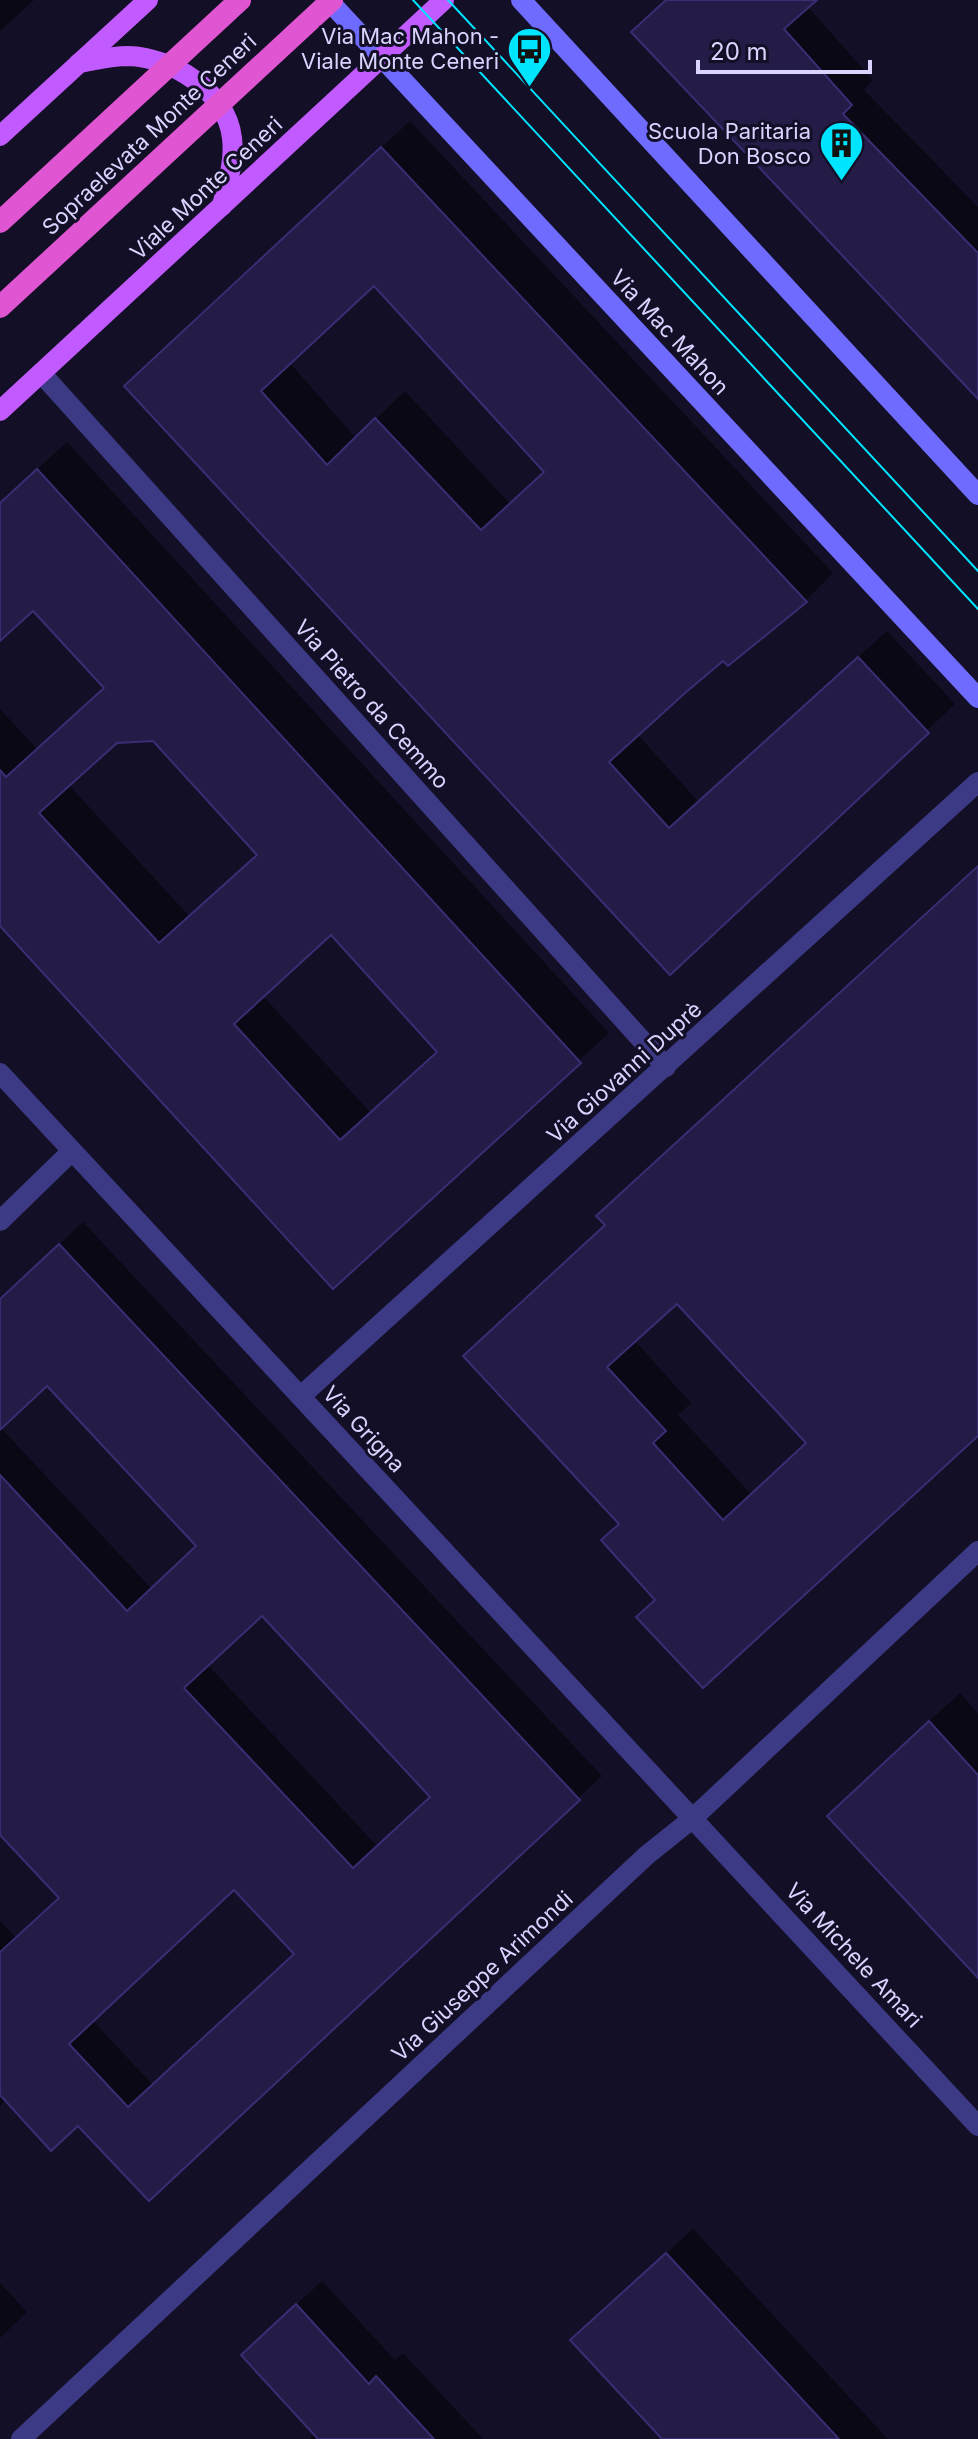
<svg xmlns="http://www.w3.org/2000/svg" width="978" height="2439" viewBox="0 0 978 2439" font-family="Inter,sans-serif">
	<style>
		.shadow { fill: #0007; fill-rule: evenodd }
		.building { fill: #241b47; stroke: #3b2d73; stroke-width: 2; fill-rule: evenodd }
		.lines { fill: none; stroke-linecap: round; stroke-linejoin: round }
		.minor { stroke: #3d3a85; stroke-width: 20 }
		.secondary { stroke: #6f6bff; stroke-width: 20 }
		.primary { stroke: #c25bff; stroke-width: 20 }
		.tram { stroke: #00e5ff; stroke-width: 2 }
		.trunk-bridge { stroke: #e055d1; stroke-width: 22 }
		.labels { text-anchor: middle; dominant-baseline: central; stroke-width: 6; stroke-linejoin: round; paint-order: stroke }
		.poi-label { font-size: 22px; fill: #d9d4ff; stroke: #130f26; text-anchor: end }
		.street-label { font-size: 22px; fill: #d9d4ff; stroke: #130f26 }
	</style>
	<rect width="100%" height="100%" fill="#130f26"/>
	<g class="shadow">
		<path d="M0,0h34l-34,31z"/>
		<path d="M667,0h147l-7,6 66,74 -9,10 114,117v189z"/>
		<path d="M410,121l423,452 -28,28 -82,57 -86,76 61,67 189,-170 68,73 -285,268 -515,-615zM374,284l172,187 -36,33 -105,-113 -49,47 -67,-76z"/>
		<path d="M67,442l542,591 -276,253 -333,-362v-215l37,40 69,-62 -73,-79 -33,31v-136zM154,739l104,115 -69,62 -121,-132 48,-43zM331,932l108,119 -69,61 -108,-117z"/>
		<path d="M978,866v567l-321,166 -36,-75 -156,-168 141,-132zM677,1301l131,141 -57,52 -73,-79 13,-12 -57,-63z"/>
		<path d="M83,1222l519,554 -453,422 -71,-75 -71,-24 -7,7v-185l16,17 45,-41 -61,-65v-532zM47,1383l151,162 -46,44 -152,-162zM262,1613l170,183 -55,50 -170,-182zM234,1887l62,66 -143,132 -61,-65z"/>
		<path d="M960,1693l18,20v262l-119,-189z"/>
		<path d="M693,2229l195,210h-223l-66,-124z"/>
		<path d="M322,2281l73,79 8,-7 80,86h-174l7,-6 -47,-103z"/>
		<path d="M0,2283l27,29 -27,26z"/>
	</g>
	<g class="building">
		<path d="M666,0h151l-33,29 68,76 -9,9 135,139v146l-347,-367z"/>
		<path d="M381,147l426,455 -79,64 -5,-5 -38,32 -76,69 60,66 189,-171 71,76 -259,242 -546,-589zM374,286l170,186 -63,58 -106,-112 -48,47 -66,-74z"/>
		<path d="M37,469l544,594 -248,226 -333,-363v-156l6,7 98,-89 -71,-77 -33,30v-138zM153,741l104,114 -98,88 -120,-130 78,-70zM331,935l106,117 -97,88 -106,-116z"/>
		<path d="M978,866v570l-275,252 -67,-71 19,-17 -54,-60 18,-16 -156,-168 142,-131 -9,-9zM677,1304l129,139 -83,77 -70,-77 13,-12 -59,-64z"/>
		<path d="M59,1244l521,556 -431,401 -71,-75 -27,25 -51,-56v-143l59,-54 -59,-63v-360l127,136 69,-65 -149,-160 -47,44v-131zM262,1616l168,181 -77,71 -169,-180zM234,1890l60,64 -166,153 -59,-63z"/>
		<path d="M929,1721l49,54v203l-151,-162z"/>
		<path d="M666,2253l173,186h-177l-92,-99z"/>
		<path d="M296,2304l73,80 7,-8 58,63h-116l-77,-84z"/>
	</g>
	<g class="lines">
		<g class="minor">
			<path d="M41,373l625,694"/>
			<path d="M0,1073l978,1053"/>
			<path d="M0,1221l72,-70"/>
			<path d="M301,1396l677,-614"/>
			<path d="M21,2439l626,-584 45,-36 286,-268"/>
		</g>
		<g class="secondary">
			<path d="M328,0l650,698"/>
			<path d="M521,0l457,495"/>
		</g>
		<g class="primary">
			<path d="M79,63c16,-3 33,-7 49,-7 44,1 99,36 104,82 3,23 -5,46 -10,68"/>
			<path d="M0,136l148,-136"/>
			<path d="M0,411l444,-411"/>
		</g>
		<g class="tram">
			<path d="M413,0l565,609"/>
			<path d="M448,0l530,571"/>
		</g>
		<g class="trunk-bridge">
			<path d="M0,222l240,-222"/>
			<path d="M0,307l332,-307"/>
		</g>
	</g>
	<defs>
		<symbol id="bus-pin" viewBox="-11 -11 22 30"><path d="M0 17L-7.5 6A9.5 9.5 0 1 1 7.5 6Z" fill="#00e5ff" stroke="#130f26"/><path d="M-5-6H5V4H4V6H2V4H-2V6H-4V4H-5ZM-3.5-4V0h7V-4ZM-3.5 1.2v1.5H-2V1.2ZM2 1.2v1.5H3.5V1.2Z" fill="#111"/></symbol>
		<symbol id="building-pin" viewBox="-11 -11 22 30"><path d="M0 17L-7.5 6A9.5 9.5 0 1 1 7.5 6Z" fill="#00e5ff" stroke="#130f26"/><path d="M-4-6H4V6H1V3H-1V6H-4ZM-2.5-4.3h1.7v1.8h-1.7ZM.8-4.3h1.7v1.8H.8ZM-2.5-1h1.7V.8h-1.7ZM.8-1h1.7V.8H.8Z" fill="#111"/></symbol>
	</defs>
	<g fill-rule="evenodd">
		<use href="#bus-pin" x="504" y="24" width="51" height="69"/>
		<use href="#building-pin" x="816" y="118" width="51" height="69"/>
	</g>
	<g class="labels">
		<g class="poi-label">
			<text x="499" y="36">Via Mac Mahon -<tspan x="499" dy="25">Viale Monte Ceneri</tspan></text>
			<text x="811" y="131">Scuola Paritaria<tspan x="811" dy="25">Don Bosco</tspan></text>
		</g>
		<g class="street-label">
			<text transform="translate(149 134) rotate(-43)">Sopraelevata Monte Ceneri</text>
			<text transform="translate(206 188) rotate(-43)">Viale Monte Ceneri</text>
			<text transform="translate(670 332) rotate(47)">Via Mac Mahon</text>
			<text transform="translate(372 704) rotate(48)">Via Pietro da Cemmo</text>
			<text transform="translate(624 1072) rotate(-42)">Via Giovanni Duprè</text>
			<text transform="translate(364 1429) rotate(47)">Via Grigna</text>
			<text transform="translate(854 1955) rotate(47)">Via Michele Amari</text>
			<text transform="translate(482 1976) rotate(-43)">Via Giuseppe Arimondi</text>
		</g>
	</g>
	<path d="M698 60v12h172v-12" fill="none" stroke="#d9d4ff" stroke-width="4"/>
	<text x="710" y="60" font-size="24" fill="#d9d4ff" stroke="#130f26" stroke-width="6" paint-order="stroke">20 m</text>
</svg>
